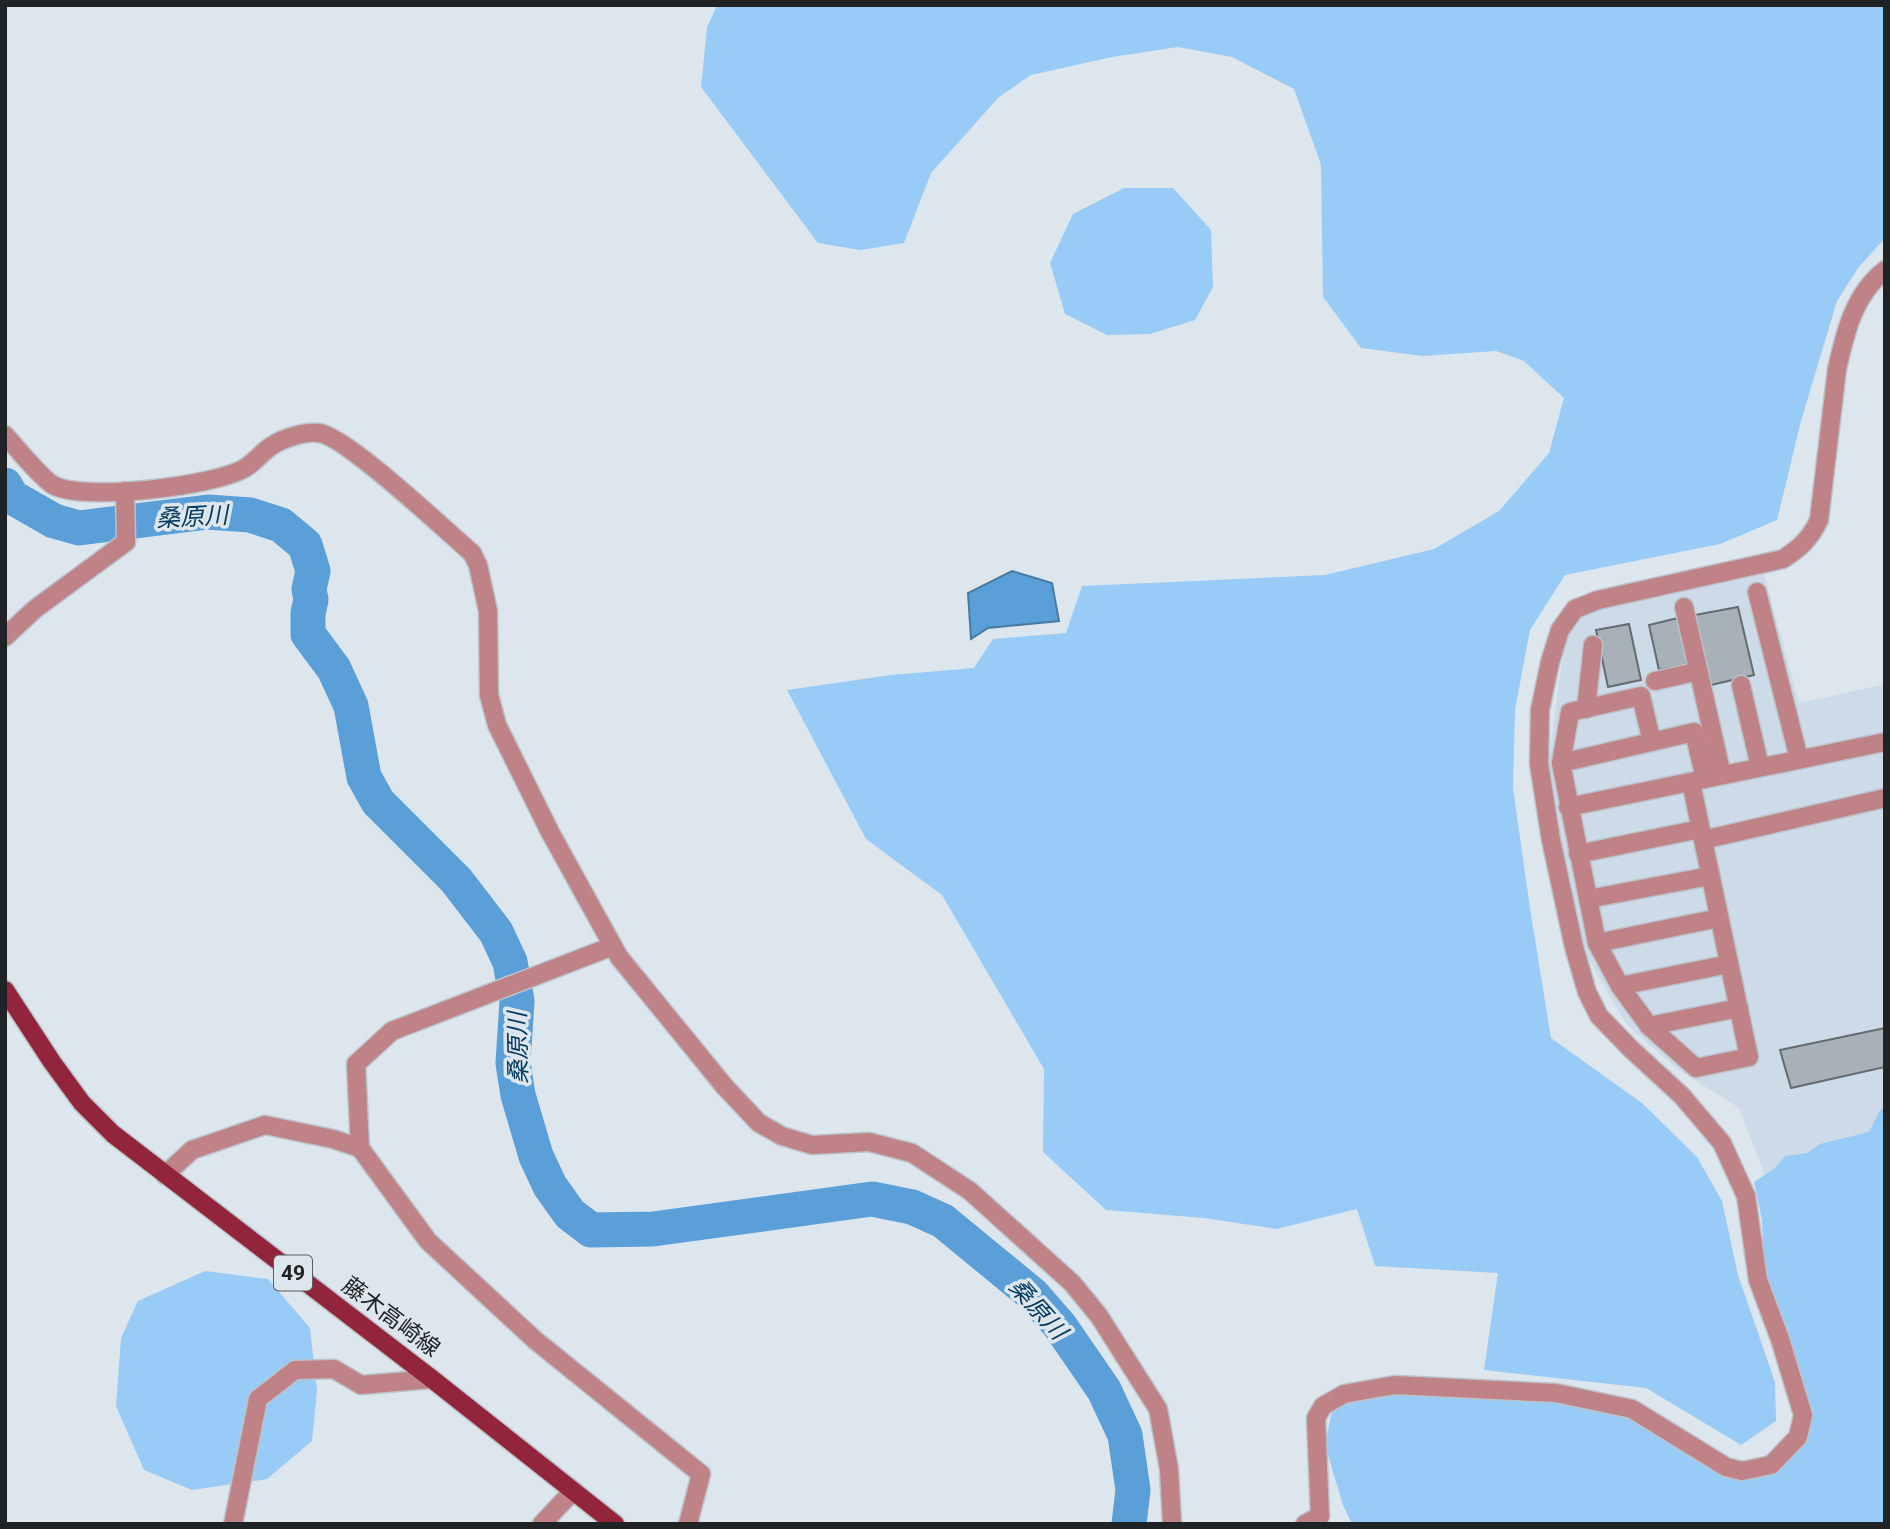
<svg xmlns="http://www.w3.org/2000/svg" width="1890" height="1529" viewBox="0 0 1890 1529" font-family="Roboto,'Noto Sans JP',sans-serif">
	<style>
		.built { fill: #cddbe8 }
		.green { fill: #98cbf6 }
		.water { fill: #5a9fd8; stroke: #497aa2; stroke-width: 2 }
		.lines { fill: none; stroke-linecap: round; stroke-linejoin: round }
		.river { stroke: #5a9fd8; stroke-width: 35 }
		.building { fill: #a8b0b8; stroke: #646c72; stroke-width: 2 }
		.minor-casing { stroke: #bbc3c9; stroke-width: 21 }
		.major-casing { stroke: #bbc3c9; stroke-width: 21 }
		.minor { stroke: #bf8287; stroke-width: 18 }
		.major { stroke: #92253c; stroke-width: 18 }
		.labels { text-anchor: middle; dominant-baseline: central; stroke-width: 7; stroke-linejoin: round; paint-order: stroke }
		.shield { fill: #dde6ed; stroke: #595e61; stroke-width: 2 }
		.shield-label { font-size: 21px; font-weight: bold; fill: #202325 }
		.street-label { font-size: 23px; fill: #202325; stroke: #dde6ed }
		.water-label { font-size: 24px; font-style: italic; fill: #043c61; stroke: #dde6ed }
	</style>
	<rect width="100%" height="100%" fill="#dde6ed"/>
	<path class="built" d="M1764,574l35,129 86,-19v446l-109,73 -37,-95 -63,-40 -50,-44 -43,-75 -37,-171 20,-147 24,-20z"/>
	<g class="green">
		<path d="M717,5h1168v233l-27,30 -21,33 -36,120 -24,99 -57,24 -155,31 -35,55 -15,80 -2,78 17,120 21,130 91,65 55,54 25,44 16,74 37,107 1,39 -35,24 -95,-57 -162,-18 14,-97 -123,-7 -18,-57 -80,20 -73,-11 -98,-8 -63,-58 1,-83 -102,-174 -76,-56 -79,-149 104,-15 83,-7 19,-29 73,-6 16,-47 243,-11 109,-26 65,-38 50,-58 15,-55 -40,-37 -28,-10 -73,5 -62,-8 -38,-51 -2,-132 -27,-76 -62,-32 -54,-10 -66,10 -81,18 -32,22 -68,76 -27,70 -44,7 -42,-7 -117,-156 6,-59z"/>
		<path d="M1124,188h49l38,42 2,57 -18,33 -45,14 -43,1 -42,-21 -15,-51 23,-49z"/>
		<path d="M1885,1106v418h-533l-9,-19 -18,-60 7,-34 21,-10 46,-7 158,9 68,13 102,62 16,1 37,-10 27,-29 2,-31 -45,-134 -2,-55 -8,-38 21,-14 10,-12 22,-3 13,-9 49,-12 10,-20z"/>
		<path d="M205,1271l63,8 42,49 7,62 -5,51 -45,38 -75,11 -48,-20 -28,-64 5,-68 17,-37z"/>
	</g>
	<path class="water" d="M1012,571l40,12 7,38 -71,7 -17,11 -3,-46z"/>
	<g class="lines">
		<path class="river" d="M5,485l7,12 42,24 25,7 129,-16 42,3 31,10 24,20 8,26 -4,18 2,11 -3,13v21l26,35 17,37 13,71 14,25 78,78 40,52 14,30 7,39 -4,62 5,32 18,61 14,30 20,28 21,16 62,-1 219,-30 40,8 31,14 90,74 27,31 44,64 21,45 8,55 -4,34"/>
	</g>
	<g class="building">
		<path d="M1738,607l16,68 -43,10 -16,-70z"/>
		<path d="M1678,618l10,46 -29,6 -10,-45z"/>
		<path d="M1629,624l12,56 -33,7 -12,-57z"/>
		<path d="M1885,1028v39l-94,21 -11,-38z"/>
	</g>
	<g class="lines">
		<defs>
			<g id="minor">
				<path d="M5,435c10,11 37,44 48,50 30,17 162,1 192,-17 10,-6 18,-17 28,-23 11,-7 33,-14 46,-12 27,3 126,97 153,120l6,12 10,46 1,84 8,30 53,107 69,125 106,130 34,36 23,13 30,9 57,-3 43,11 58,38 102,92 27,33 59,93 11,60 3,55"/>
				<path d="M1757,592l42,167"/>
				<path d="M1684,607l38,168"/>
				<path d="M5,637l30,-28 91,-67 -1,-51"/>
				<path d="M1655,681l44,-10"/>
				<path d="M1741,685l19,82"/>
				<path d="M1586,709l7,-64"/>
				<path d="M1561,763l9,-51 71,-16 11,46"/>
				<path d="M1691,782l12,58 182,-42"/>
				<path d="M1568,807l317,-65"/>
				<path d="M1703,840l46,217 -53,11 -47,-42 -29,-40 -23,-43 -36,-180 133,-31 11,47"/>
				<path d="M1578,854l122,-25"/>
				<path d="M1588,899l122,-23"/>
				<path d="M1597,943l122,-25"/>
				<path d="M1620,986l109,-22"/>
				<path d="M1649,1026l90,-18"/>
				<path d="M360,1148l68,93 107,99 166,134 -13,50"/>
				<path d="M165,1175l27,-25 73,-25 68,14 27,9 -4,-84 36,-33 221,-85"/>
				<path d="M233,1524l25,-125 37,-29 39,-1 27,16 71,-6"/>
				<path d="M542,1524l31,-33"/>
				<path d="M1305,1524l15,-8 -4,-98 7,-12 21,-12 51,-9 161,8 76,16 94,58 16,4 29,-6 27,-28 5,-22 -23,-76 -22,-59 -12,-84 -24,-53 -40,-47 -51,-47 -32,-33 -12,-24 -13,-45 -23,-107 -12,-76 1,-54 10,-48 10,-32 15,-21 23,-9 185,-41c17,-11 27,-20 36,-39l18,-151c8,-36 17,-75 48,-99"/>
			</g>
			<path id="major" d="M5,990l47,72 30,41 31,31 319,245 183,145"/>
		</defs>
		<use href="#minor" class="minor-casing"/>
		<use href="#major" class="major-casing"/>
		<use href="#minor" class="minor"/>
		<use href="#major" class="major"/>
	</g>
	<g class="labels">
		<rect class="shield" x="274" y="1255.5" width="38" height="35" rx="5"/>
		<g class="shield-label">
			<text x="293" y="1273">49</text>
		</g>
		<g class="street-label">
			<text transform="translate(391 1317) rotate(37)">藤木高崎線</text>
		</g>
		<g class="water-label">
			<text transform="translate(192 517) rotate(-3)">桑原川</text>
			<text transform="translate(518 1048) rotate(-91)">桑原川</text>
			<text transform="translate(1038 1309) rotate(48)">桑原川</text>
		</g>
	</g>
	<rect width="1890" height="1529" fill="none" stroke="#202325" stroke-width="14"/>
</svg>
